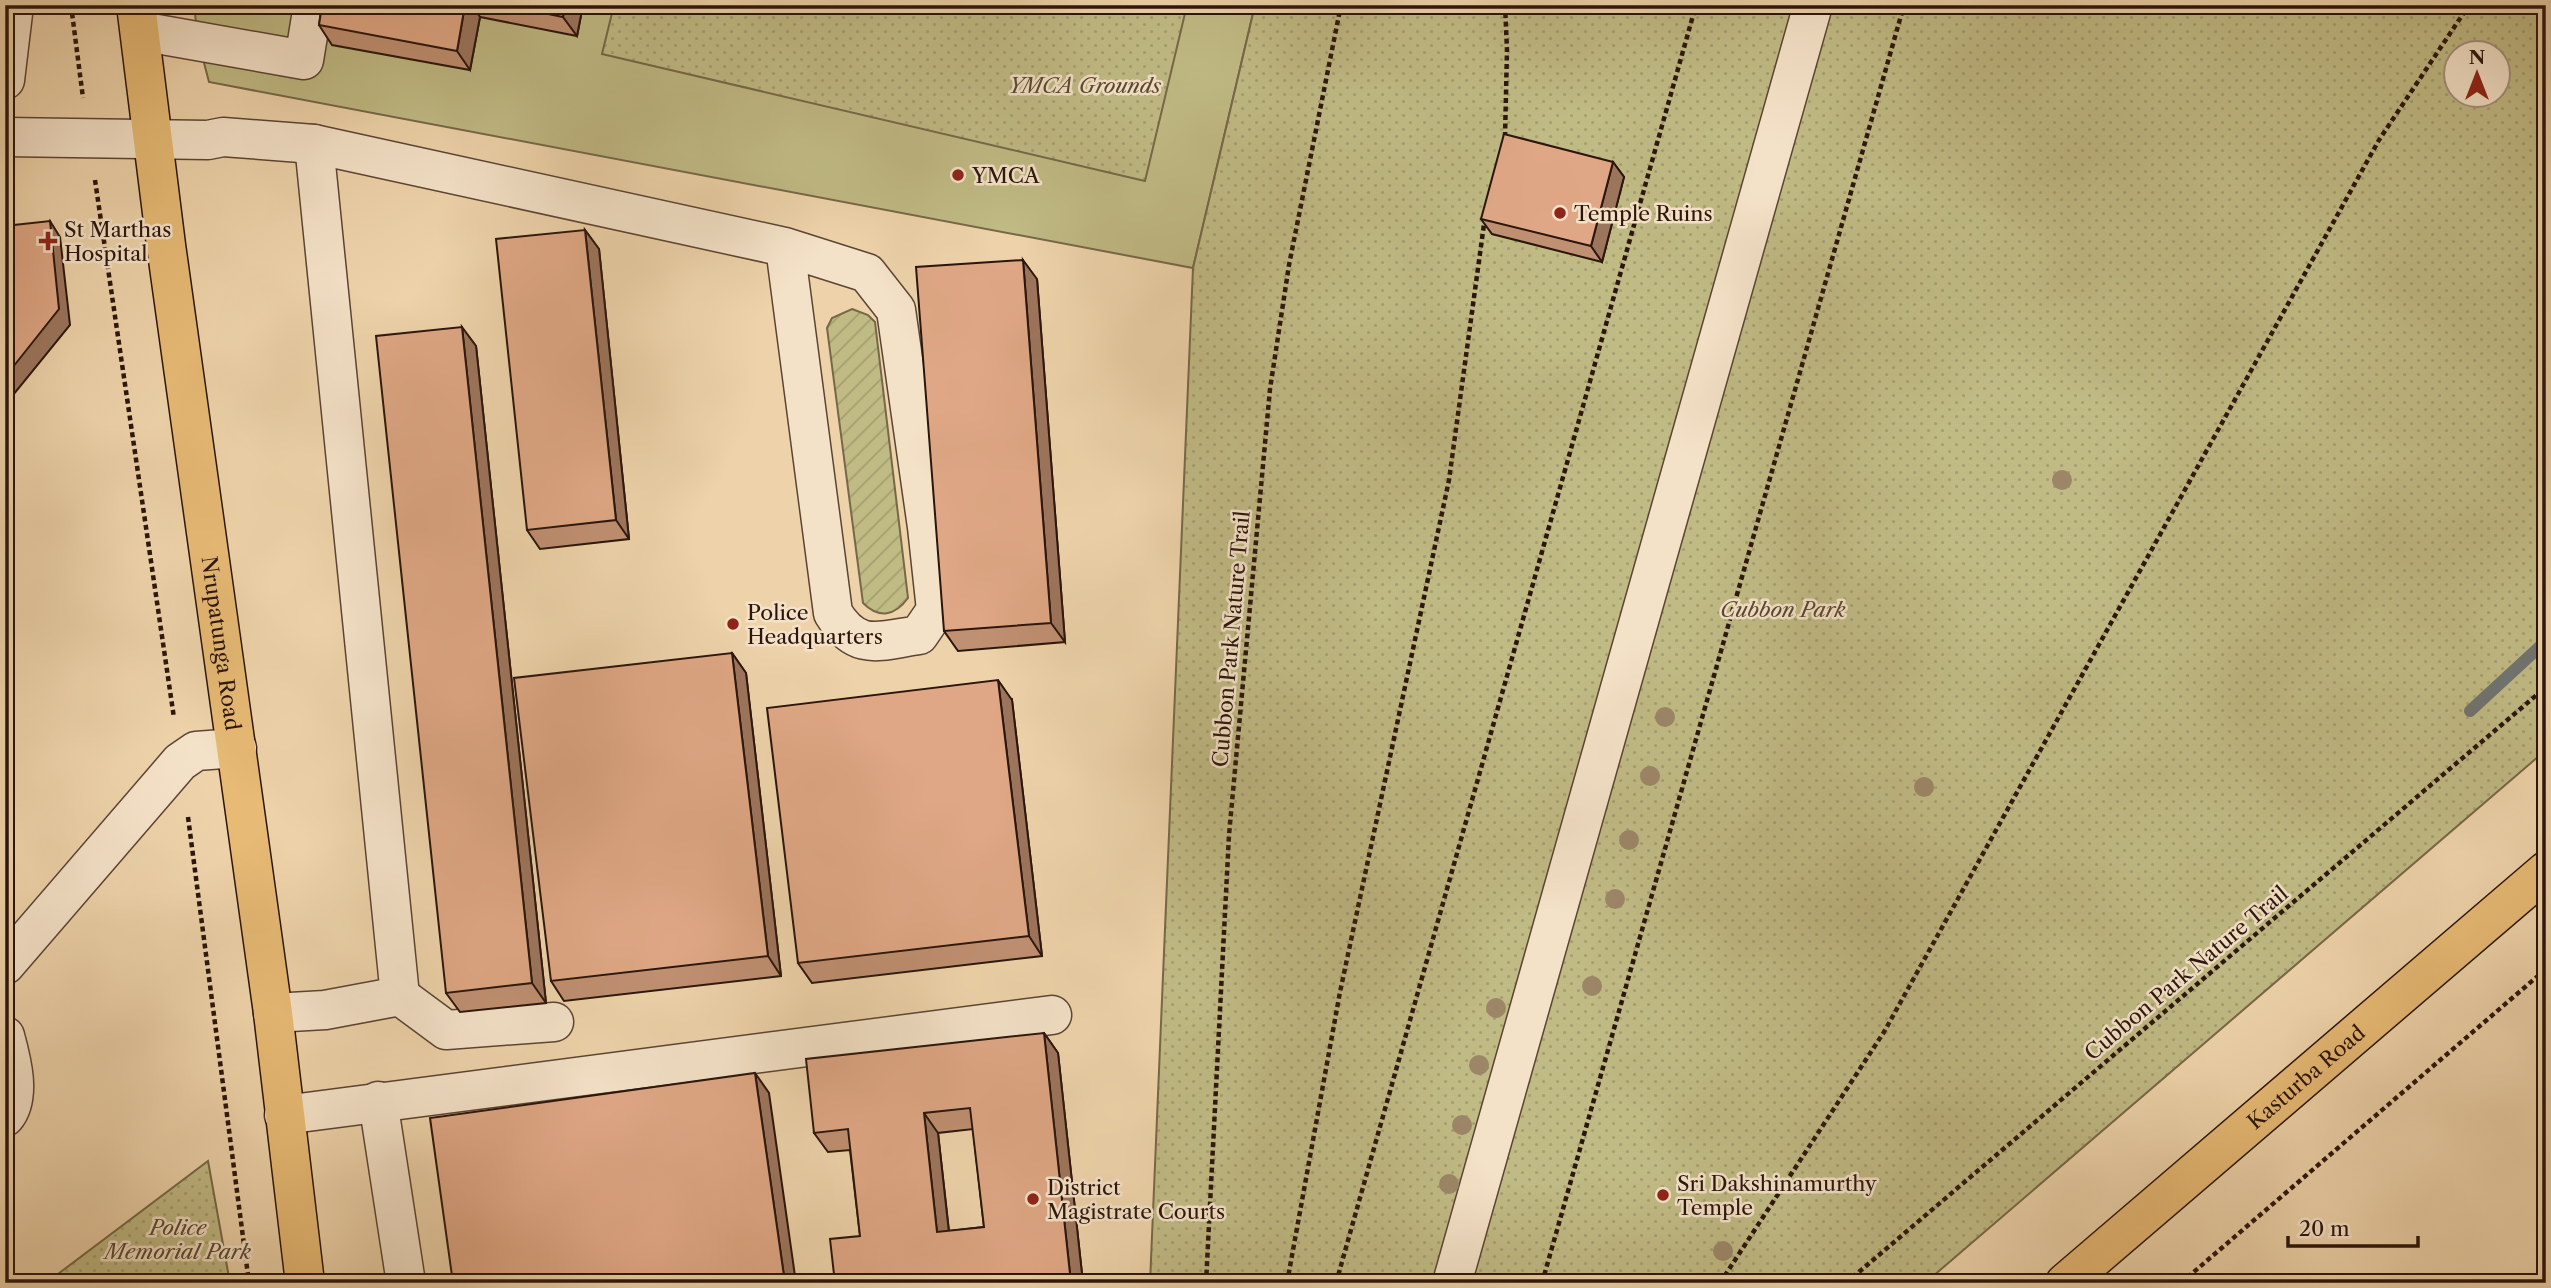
<svg xmlns="http://www.w3.org/2000/svg" width="2551" height="1288" viewBox="0 0 2551 1288" font-family="'Libre Caslon Text',serif">
	<style>
		.grass { fill: #c0ba84; stroke: #766848; stroke-width: 2 }
		.park { fill: url(#park-dots); stroke: #766848; stroke-width: 2; fill-rule: evenodd }
		.garden { fill: url(#garden-furrows); stroke: #766848; stroke-width: 2 }
		.lines { fill: none; stroke-linecap: round; stroke-linejoin: round }
		.stream { stroke: #707571; stroke-width: 12 }
		.minor-casing { stroke: #5c4434; stroke-width: 41 }
		.major-casing { stroke: #2b150c; stroke-width: 41 }
		.path { stroke: #2b150c; stroke-width: 4.5; stroke-dasharray: 5 3.5; stroke-linecap: butt }
		.minor { stroke: #f4e2c8; stroke-width: 38 }
		.major { stroke: #e7ba75; stroke-width: 38 }
		.tree { fill: #9c8667 }
		.wall { fill: #c09072; stroke: #2b150c; stroke-width: 2; fill-rule: evenodd }
		.shaded-wall { fill: #9c755d; stroke: #2b150c; stroke-width: 2 }
		.building { fill: #dfa785; stroke: #2b150c; stroke-width: 2; fill-rule: evenodd }
		.poi-dot { fill: #8f2418; stroke: #f4e2c8; stroke-width: 2.5 }
		.labels { text-anchor: middle; dominant-baseline: central; stroke-width: 5; stroke-linejoin: round; paint-order: stroke }
		.park-label { font-size: 21px; font-style: italic; fill: #584730; stroke: #f4e2c8 }
		.poi-label { font-size: 21px; fill: #2b150c; stroke: #f4e2c8; text-anchor: start }
		.street-label { font-size: 21px; fill: #2b150c; stroke: #f4e2c8 }
	</style>
	<defs>
		<pattern id="park-dots" width="8" height="8" patternUnits="userSpaceOnUse" patternTransform="scale(1.75)"><rect width="8" height="8" fill="#c0ba84"/><path d="M2 2h.1M6 6h.1" fill="none" stroke="#a59f71" stroke-width="1.8" stroke-linecap="round"/></pattern>
		<pattern id="garden-furrows" width="10" height="10" patternUnits="userSpaceOnUse" patternTransform="scale(1.75)"><rect width="10" height="10" fill="#c0ba84"/><path d="M-1 1l2-2M0 10L10 0M9 11l2-2" fill="none" stroke="#a59f71"/></pattern>
	</defs>
	<rect width="100%" height="100%" fill="#eed3aa"/>
	<filter id="stains"><feTurbulence type="fractalNoise" baseFrequency=".00286" numOctaves="4"/><feColorMatrix values="0 0 0 0 .2 0 0 0 0 .09 0 0 0 0 .02 0 0 0 .5 -.17"/></filter>
	<radialGradient id="worn" r=".72"><stop offset=".6" stop-color="#630" stop-opacity="0"/><stop offset="1" stop-color="#630" stop-opacity=".3"/></radialGradient>
	<path class="grass" d="M194,5h1061l-62,263 -984,-186 -11,-42z"/>
	<g class="park">
		<path d="M614,5h573l-42,176 -543,-127z"/>
		<path d="M1255,5h1291v745l-621,533h-775l43,-1015zM2456,52h42v42h-42z"/>
		<path d="M208,1161l22,122h-184z"/>
	</g>
	<path class="garden" d="M852,309l16,6 7,7 33,276c-13,18 -29,21 -45,5l-36,-275 5,-10z"/>
	<g class="lines">
		<g class="stream">
			<path d="M2470,711l76,-70"/>
			<path d="M2546,1025v11"/>
		</g>
		<defs>
			<g id="minor">
				<path d="M140,31l164,29 9,-55"/>
				<path d="M5,80l9,-75"/>
				<path d="M5,137l203,3 15,-3 91,7 471,103 48,366c24,39 45,28 86,22l17,-25 -9,-83 -31,-217 -29,-37 -82,-26"/>
				<path d="M5,965l175,-203 16,-11 41,-3"/>
				<path d="M400,996l46,34 108,-8"/>
				<path d="M273,1013l52,-3 75,-14 -86,-852"/>
				<path d="M5,1036c6,22 17,61 0,81"/>
				<path d="M378,1101l28,182"/>
				<path d="M284,1115l768,-100"/>
				<path d="M1452,1283l361,-1278"/>
			</g>
			<g id="major">
				<path id="s1" d="M136,5l30,240 107,768 32,270"/>
				<path id="s2" d="M2065,1283l481,-412"/>
			</g>
		</defs>
		<use href="#minor" class="minor-casing"/>
		<use href="#major" class="major-casing"/>
		<g class="path">
			<path d="M71,5l12,93"/>
			<path d="M1505,137l2,-87 -2,-45"/>
			<path d="M95,180l79,538"/>
			<path d="M188,817l61,466"/>
			<path d="M1206,1283l23,-448 41,-446 19,-124 52,-260"/>
			<path d="M1287,1283l53,-291 109,-512 36,-263"/>
			<path d="M1336,1283l360,-1278"/>
			<path d="M1542,1283l362,-1278"/>
			<path d="M1720,1283l164,-251 495,-892 90,-135"/>
			<path d="M1846,1283l700,-596"/>
			<path d="M2181,1283l365,-314"/>
		</g>
		<use href="#minor" class="minor"/>
		<use href="#major" class="major"/>
	</g>
	<g class="tree">
		<circle cx="2062" cy="480" r="10"/>
		<circle cx="1665" cy="717" r="10"/>
		<circle cx="1650" cy="776" r="10"/>
		<circle cx="1924" cy="787" r="10"/>
		<circle cx="1629" cy="840" r="10"/>
		<circle cx="1615" cy="899" r="10"/>
		<circle cx="1592" cy="986" r="10"/>
		<circle cx="1496" cy="1008" r="10"/>
		<circle cx="1479" cy="1065" r="10"/>
		<circle cx="1462" cy="1125" r="10"/>
		<circle cx="1449" cy="1184" r="10"/>
		<circle cx="1723" cy="1251" r="10"/>
	</g>
	<g class="wall">
		<path d="M322,5h261l-6,31 -97,-19 -10,53 -138,-25 -13,-20z"/>
		<path d="M1613,162l11,15 -22,85 -110,-28 -11,-15z"/>
		<path d="M585,230l14,19 30,290 -89,10 -13,-19z"/>
		<path d="M1037,279l28,363 -107,9 -14,-20z"/>
		<path d="M476,346l70,657 -86,9 -14,-19z"/>
		<path d="M732,653l14,20 35,303 -217,25 -13,-20z"/>
		<path d="M1012,700l30,256 -230,27 -14,-20z"/>
		<path d="M1044,1033l14,20 25,230h-248l25,-47 -10,-86 -22,2 -14,-19zM973,1129l11,98 -35,4 -11,-98z"/>
	</g>
	<g class="shaded-wall">
		<path d="M465,5h7l8,12 -10,53 -13,-19z"/>
		<path d="M565,5h18l-6,31 -14,-19z"/>
		<path d="M1613,162l11,15 -22,85 -11,-16z"/>
		<path d="M50,221l10,16 10,88 -65,80v-28z"/>
		<path d="M585,230l14,19 30,290 -13,-19z"/>
		<path d="M1023,260l14,19 28,363 -14,-19z"/>
		<path d="M462,327l14,19 70,657 -14,-20z"/>
		<path d="M732,653l14,20 35,303 -13,-20z"/>
		<path d="M998,680l14,20 30,256 -13,-20z"/>
		<path d="M1044,1033l14,20 25,230h-12z"/>
		<path d="M755,1073l14,20 27,190h-11z"/>
		<path d="M924,1113l14,20 13,118 -14,-19z"/>
	</g>
	<g class="building">
		<path d="M322,5h143l-8,46 -138,-26z"/>
		<path d="M504,5h61l-2,12z"/>
		<path d="M1504,134l109,28 -22,84 -110,-27z"/>
		<path d="M50,221l9,88 -54,68v-151z"/>
		<path d="M585,230l31,290 -89,10 -31,-291z"/>
		<path d="M1023,260l28,363 -107,8 -28,-364z"/>
		<path d="M462,327l70,656 -86,10 -70,-657z"/>
		<path d="M732,653l36,303 -217,25 -37,-303z"/>
		<path d="M998,680l31,256 -231,27 -31,-255z"/>
		<path d="M1044,1033l27,250h-236l-5,-44 30,-3 -12,-107 -34,4 -8,-74zM970,1108l14,119 -47,5 -13,-119z"/>
		<path d="M755,1073l30,210h-332l-23,-165z"/>
	</g>
	<g class="poi-dot">
		<circle cx="958" cy="175" r="7"/>
		<circle cx="1560" cy="213" r="7"/>
		<path d="M44.5 230.5h7v7h7v7h-7v7h-7v-7h-7v-7h7z"/>
		<circle cx="733" cy="624" r="7"/>
		<circle cx="1663" cy="1195" r="7"/>
		<circle cx="1033" cy="1199" r="7"/>
	</g>
	<g class="labels">
		<g class="park-label">
			<text x="1085" y="85">YMCA Grounds</text>
			<text x="1783" y="609">Cubbon Park</text>
			<text x="178" y="1227">Police<tspan x="178" dy="24">Memorial Park</tspan></text>
		</g>
		<g class="poi-label">
			<text x="972" y="175">YMCA</text>
			<text x="1574" y="213">Temple Ruins</text>
			<text x="64" y="229">St Marthas<tspan x="64" dy="24">Hospital</tspan></text>
			<text x="747" y="612">Police<tspan x="747" dy="24">Headquarters</tspan></text>
			<text x="1677" y="1183">Sri Dakshinamurthy<tspan x="1677" dy="24">Temple</tspan></text>
			<text x="1047" y="1187">District<tspan x="1047" dy="24">Magistrate Courts</tspan></text>
		</g>
		<g class="street-label">
			<text transform="translate(1231 639) rotate(-85)">Cubbon Park Nature Trail</text>
			<text stroke="none"><textPath href="#s1" startOffset="644">Nrupatunga Road</textPath></text>
			<text transform="translate(2186 973) rotate(-40)">Cubbon Park Nature Trail</text>
			<text stroke="none"><textPath href="#s2" startOffset="317">Kasturba Road</textPath></text>
		</g>
	</g>
	<rect width="2551" height="1288" fill="none" stroke="#eed3aa" stroke-width="28"/>
	<rect x="7" y="7" width="2537" height="1274" fill="none" stroke="#2b150c" stroke-width="3.5"/>
	<rect x="14" y="14" width="2523" height="1260" fill="none" stroke="#2b150c" stroke-width="2"/>
	<g transform="translate(2477 74)"><circle r="33" fill="#f4e2c8" stroke="#a4907d" stroke-width="2"/>
	<path d="M0-5L12 26L0 18L-12 26Z" fill="#8f2418"/>
	<text y="-10" font-size="19" font-weight="bold" text-anchor="middle" fill="#2b150c">N</text>
	</g>
	<path d="M2288 1236v10h130v-10" fill="none" stroke="#2b150c" stroke-width="3.5"/>
	<text x="2299" y="1236" font-size="21" fill="#2b150c" stroke="#f4e2c8" stroke-width="5" paint-order="stroke">20 m</text>
	<rect width="100%" height="100%" filter="url(#stains)"/>
	<rect width="100%" height="100%" fill="url(#worn)"/>
</svg>
